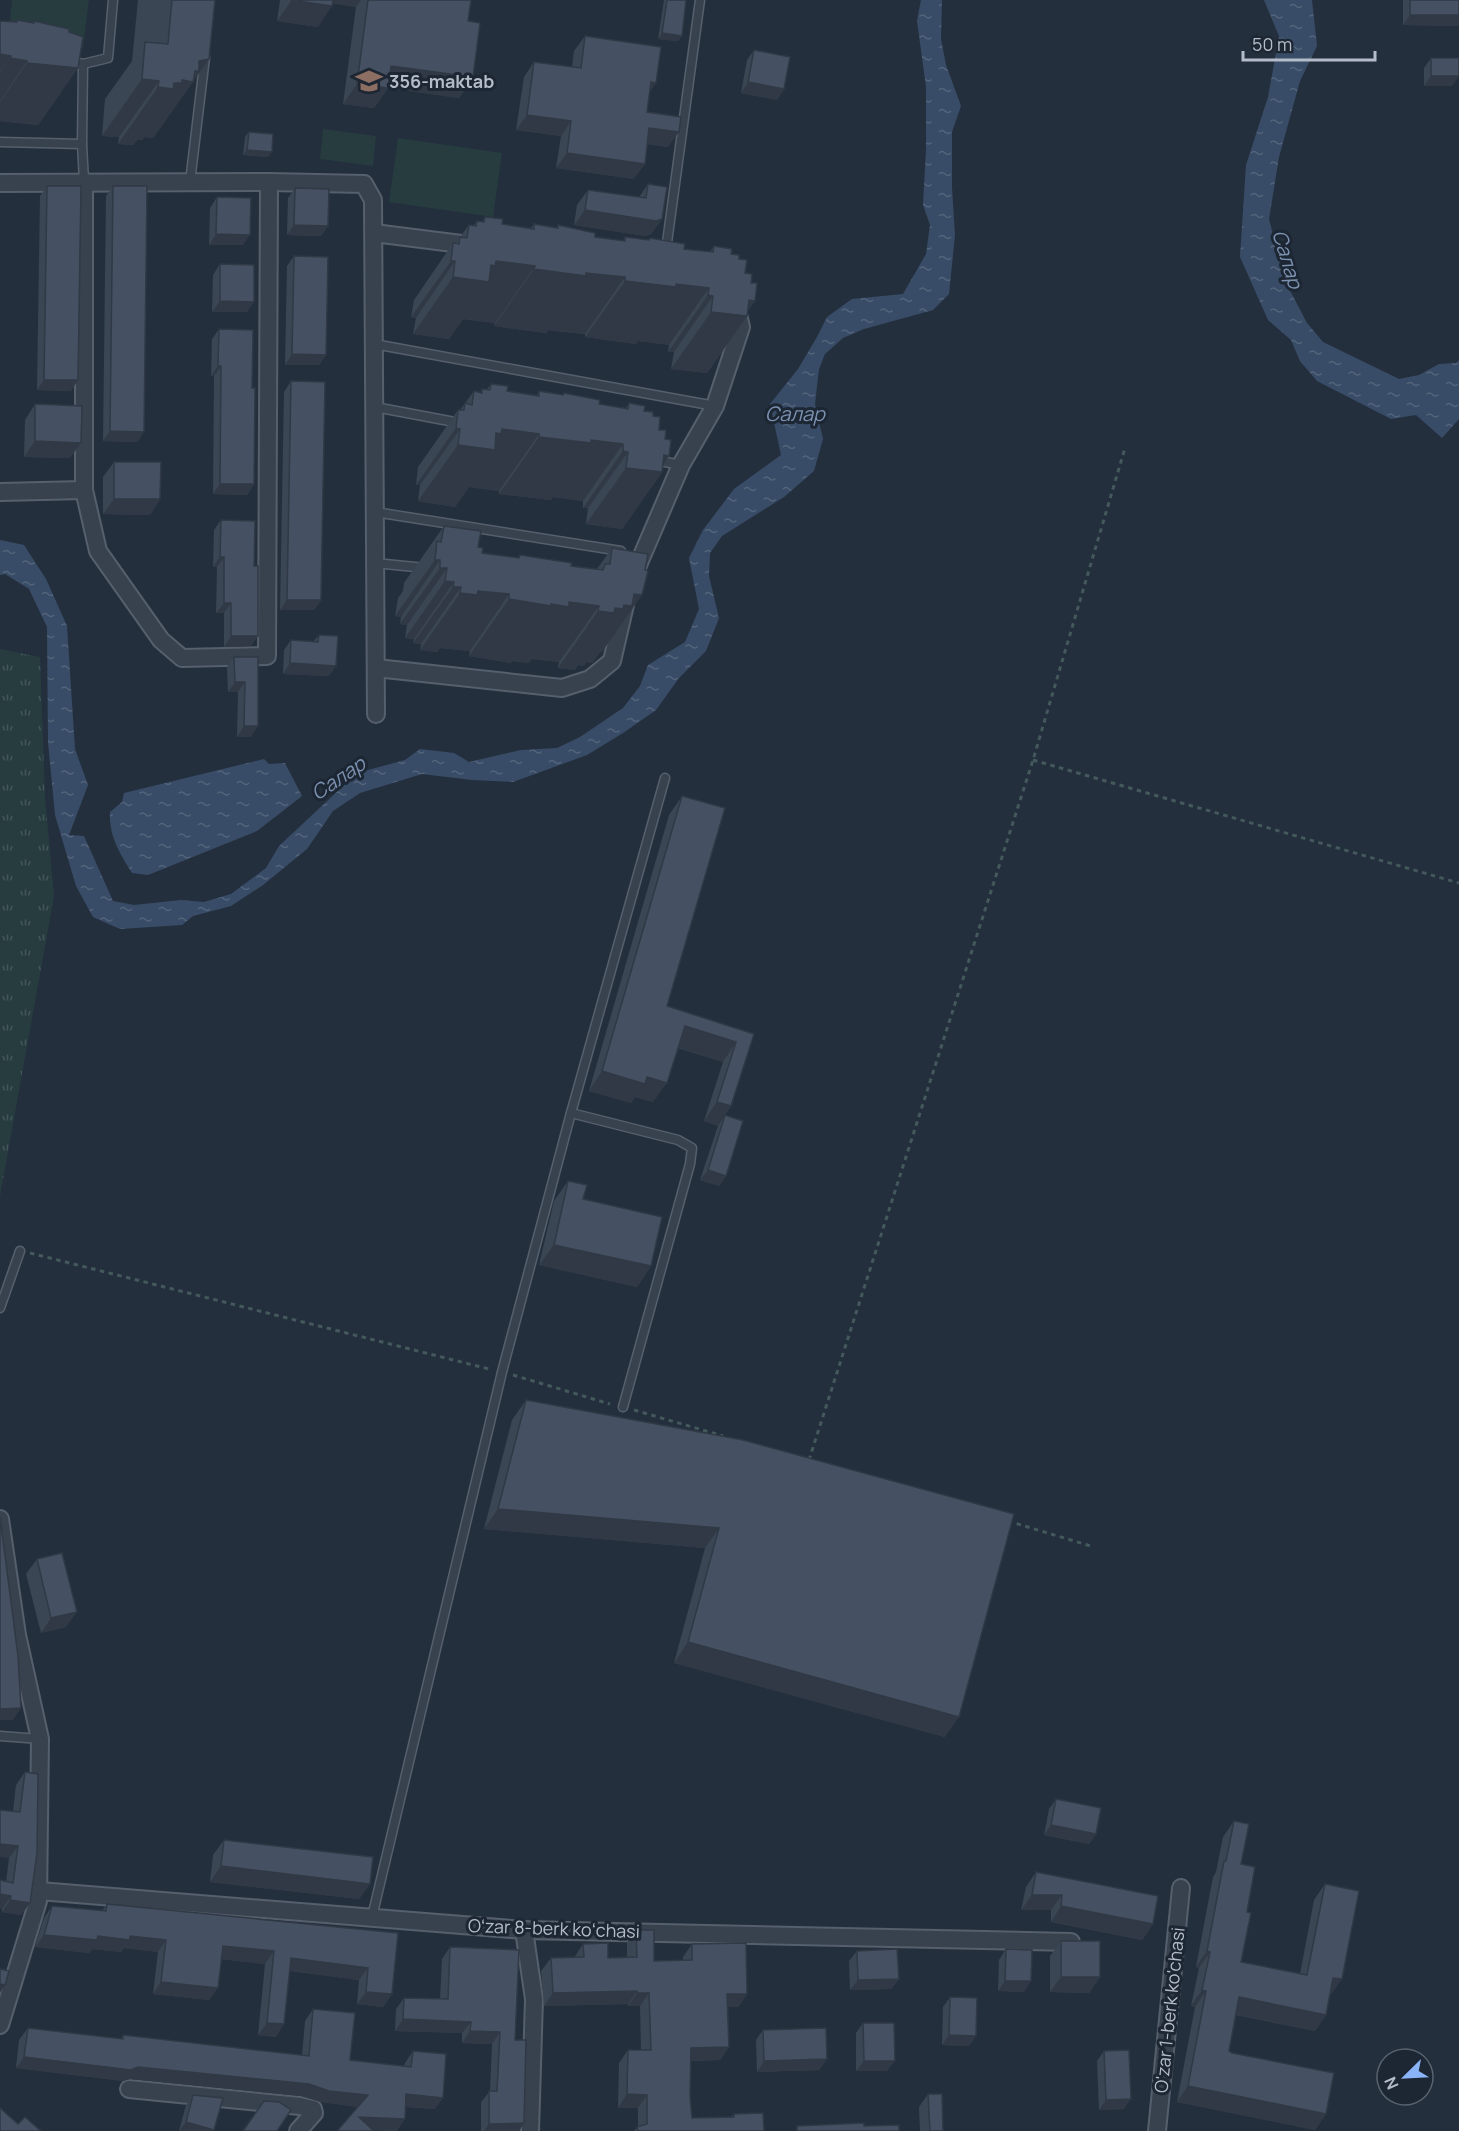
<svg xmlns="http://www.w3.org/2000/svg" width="1459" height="2131" viewBox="0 0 1459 2131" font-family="Manrope,sans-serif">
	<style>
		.green { fill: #263c3f }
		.park { fill: url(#park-tufts) }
		.water { fill: url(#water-ripples) }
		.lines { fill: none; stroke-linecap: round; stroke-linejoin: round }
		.service-casing { stroke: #565f6c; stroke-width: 11 }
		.minor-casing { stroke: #565f6c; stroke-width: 20 }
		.path { stroke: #44595c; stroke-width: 3; stroke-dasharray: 4.5 4.5; stroke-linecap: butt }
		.service { stroke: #38414e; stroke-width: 8 }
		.minor { stroke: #38414e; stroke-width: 16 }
		.wall { fill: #3b4654 }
		.shaded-wall { fill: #303945 }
		.building { fill: #455162; stroke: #303945; stroke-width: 1.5 }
		.labels { text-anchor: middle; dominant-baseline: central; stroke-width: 6; stroke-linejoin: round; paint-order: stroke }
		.poi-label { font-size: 18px; font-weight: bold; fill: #b4bcc9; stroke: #1d2633; text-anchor: start }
		.street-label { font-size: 18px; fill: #b4bcc9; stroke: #1d2633 }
		.water-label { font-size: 20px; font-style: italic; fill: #7c92b1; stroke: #1d2633 }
	</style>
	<defs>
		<pattern id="park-tufts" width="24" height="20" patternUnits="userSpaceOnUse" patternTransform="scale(1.5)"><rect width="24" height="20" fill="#263c3f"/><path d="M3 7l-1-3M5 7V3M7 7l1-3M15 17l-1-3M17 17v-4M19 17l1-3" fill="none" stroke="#435659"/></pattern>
		<pattern id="water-ripples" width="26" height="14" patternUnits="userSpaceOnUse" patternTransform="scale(1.5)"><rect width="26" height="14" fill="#394c67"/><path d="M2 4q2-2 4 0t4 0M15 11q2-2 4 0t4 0" fill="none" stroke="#53647b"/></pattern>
	</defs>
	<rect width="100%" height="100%" fill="#242f3e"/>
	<g class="green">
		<path d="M12,0h77l-6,48 -75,-10z"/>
		<path d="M323,129l53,7 -3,30 -53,-7z"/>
		<path d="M398,138l104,15 -9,64 -104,-15z"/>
	</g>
	<path class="park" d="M0,649l40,8 5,141 9,98 -54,300z"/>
	<g class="water">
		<path d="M921,0h21l-1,39 5,26 15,41 -9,26v56l3,47 -6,59 -16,16 -69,19 -21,9 -18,16 -6,15 -4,35 8,35 -9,32 -30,26 -62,39 -12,17 -1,23 10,42 -13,33 -27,27 -23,32 -33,23 -36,22 -74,27 -41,-2 -50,-6 -62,19 -27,18 -26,38 -44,36 -32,21 -38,10 -11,9 -62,4 -27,-12 -17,-31 -21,-71 -7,-73 -1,-115 -18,-38 -24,-15 -5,1v-35l24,5 22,34 21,47 8,123 13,36 -19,50 15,1 29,65 21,4 47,-5 23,2 27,-8 35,-26 13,-22 78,-73 48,-13 15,-11 34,4 15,9 52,-12 36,-2 23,-11 43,-29 17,-22 8,-21 37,-23 14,-33 -10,-51 14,-28 31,-41 47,-34 -11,-51 28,-35 19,-32 10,-20 25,-18 51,-5 23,-40 4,-29 -7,-20 3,-55v-63l-9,-66z"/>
		<path d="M1264,0h48l5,46 -17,35 -21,76 -10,62 15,60 23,44 16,19 76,37 20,-4 20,-11 17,-1 3,-3v59l-17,19 -26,-23 -25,4 -74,-38 -17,-20 -9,-21 -23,-20 -28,-63 6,-92 22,-68 11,-61z"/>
		<path d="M264,759l5,5 16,-1 17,33 -45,35 -109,44 -16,-2c-12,-20 -23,-36 -22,-61l12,-10 2,-9z"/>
	</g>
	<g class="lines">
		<defs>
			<g id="service">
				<path d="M69,61l14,3 25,-6 5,-58"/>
				<path d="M0,142l82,2 2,37"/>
				<path d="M82,144l1,-80"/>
				<path d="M190,182l15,-125"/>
				<path d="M666,250l34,-250"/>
				<path d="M374,344l341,62"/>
				<path d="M375,407l85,16"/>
				<path d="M655,460l26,5"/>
				<path d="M375,512l246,39"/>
				<path d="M375,563l50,5"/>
				<path d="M571,1113l107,27 14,8 -2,16 -67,243"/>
				<path d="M0,1308l20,-57"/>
				<path d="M0,1736l40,3"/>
				<path d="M372,1917l130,-545 69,-259 94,-335"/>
			</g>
			<g id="minor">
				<path d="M84,181v309l14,61 63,89 21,18 85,-2 2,-474"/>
				<path d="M0,183l269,-1 95,2 9,16 3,514"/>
				<path d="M374,233l103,13"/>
				<path d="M0,492l84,-2"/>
				<path d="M635,572l46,-107 34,-59 26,-79 -5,-21"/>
				<path d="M376,668l186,20 28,-9 22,-18 13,-56"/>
				<path d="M0,1519l17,116 23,104 -2,162 -38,124"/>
				<path d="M39,1891l485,39 547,12"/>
				<path d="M524,1930l10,69 -4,132"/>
				<path d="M129,2089l171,17 13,3 1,4 -16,18"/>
				<path d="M1157,2131l24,-243"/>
			</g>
		</defs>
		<use href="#service" class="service-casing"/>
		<use href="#minor" class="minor-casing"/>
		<g class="path">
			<path d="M1033,760l426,123"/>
			<path d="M30,1253l459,116"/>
			<path d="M513,1375l97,29"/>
			<path d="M634,1410l89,26"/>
			<path d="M809,1460l224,-700 92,-312"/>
			<path d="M1008,1521l86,26"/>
		</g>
		<use href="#service" class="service"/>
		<use href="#minor" class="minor"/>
	</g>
	<g class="wall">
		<path d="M138,0h77l-6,59 -56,79 -9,-1 -2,3h-5l-4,5 -15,-1 1,-7 -17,-1 3,-37 27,-38z"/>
		<path d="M280,0h191l-3,21 5,56 -14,21 -71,-10 -14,20 -31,-4 13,-97 -24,-4 -14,24 -41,-6z"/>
		<path d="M664,0h22l-4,36 -4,5 -20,-2z"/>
		<path d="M1403,0h56v26l-56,-1z"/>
		<path d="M17,20l16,3 1,-2 35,11 9,36 -40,57 -38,-4v-100l16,1z"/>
		<path d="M585,36l71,47 -6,8 -3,21 21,35 -21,-3 -13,35 -78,-11 5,-32 -45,-6 8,-53 10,-15 38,5 2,-16z"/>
		<path d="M754,50l30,39 -7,11 -36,-7 6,-33z"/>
		<path d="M1431,58l21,28h-28v-18z"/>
		<path d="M249,132l19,25 -25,-2 2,-18z"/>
		<path d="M648,184l14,35 -11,15 -6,2 -71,-11 3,-20 11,-15 51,7z"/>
		<path d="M47,186l24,205 -34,-1 3,-194z"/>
		<path d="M113,186l31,246 -7,10 -34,-1 3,-245z"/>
		<path d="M295,188l33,38 -7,10 -34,-1 1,-37z"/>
		<path d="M217,197l26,48h-34l1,-37z"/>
		<path d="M485,217l17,7 29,4 3,-4 23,4 1,-3 37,12 28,4 2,-4 23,3 2,-2 34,11 26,3 4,-6 17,8 8,5 12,24 4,18 -7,9 -1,6 -40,57 -36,-4 3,-17h-6l1,-7 -31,-4 -2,3 -51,-7v-3l-21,-2 -16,-2 -2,3 -52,-7 1,-3 -32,-4 -14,20 -36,-5 3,-16 -5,-1 3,-17 39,-57 2,1 14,-19h5l3,-4 5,1z"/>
		<path d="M294,256l32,99 -7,10h-34l2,-99z"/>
		<path d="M220,264l27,48h-35l1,-37z"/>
		<path d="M219,329l33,59 2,96 -7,11 -34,-1 1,-118h-3l1,-37z"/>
		<path d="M291,381l30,219 -7,10h-34l4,-218z"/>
		<path d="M491,384l16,7 30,4 2,-4 23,4 2,-2 35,11 27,4 3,-5 24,13 6,14 6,9 4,17 -7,10v6l-40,57 -36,-5 2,-16h-5v-7l-30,-4 -2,3 -52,-6v-3l-30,-4 -14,20 -37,-6 2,-16h-4l2,-18 40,-57h2l14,-19 6,2 2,-4h5z"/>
		<path d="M35,404l35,54 -46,-1 1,-37z"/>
		<path d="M114,462l46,37 -10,16 -47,-1v-37z"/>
		<path d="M221,520l30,126 -27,1v-34h-8l1,-46h-4l1,-37z"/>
		<path d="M444,526l34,21 4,6 36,5 2,-3 51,11 26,3 15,-21 -10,104 -1,-1 -9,12 -6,-1 -2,4 -6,-1 -3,5 -17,-2 1,-6 -27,-3 -3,4 -17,-2 -1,2 -42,-7 1,-5 -30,-3 -3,4 -17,-2 1,-6 -8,-1 1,-4 -9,-1 2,-13 -7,-1 1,-7 -6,-1 3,-18 5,-7 1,-8z"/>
		<path d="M319,635l10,41 -46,-2 1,-24 7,-10 23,1z"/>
		<path d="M234,657h24l-7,80h-14l1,-45h-10l-1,-25z"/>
		<path d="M682,796l-15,210 87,28 -23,72 -6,9 1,61 -7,10 -19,-6 18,-54 -14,-5 19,-59 -45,-14 -25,54 -18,-5 -4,6 -42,-12 80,-276z"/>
		<path d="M568,1181l15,18 68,67 -14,21 -98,-22 15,-64z"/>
		<path d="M526,1400l217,40 202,297 -271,-74 31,-115 -221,-19 28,-109z"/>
		<path d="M37,1559l29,68 -25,6 -15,-59z"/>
		<path d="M25,1772l5,131 -9,12 -19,-3v-3l-2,-1v-28l6,2 3,-24 4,-47 3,-26z"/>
		<path d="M1056,1799l40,35 -7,10 -45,-9 5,-26z"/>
		<path d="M1234,1821l7,43 6,48 -6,50 59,12 14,-74 11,-16 6,111h-1l-4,20 -11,16 -79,-16 -7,36 97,63 -11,16 -138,-28 18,-95 -4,-1 8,-38 -3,-1 17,-90 3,-5 7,-35z"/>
		<path d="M224,1840l146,44 -11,15 -149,-17 3,-27z"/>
		<path d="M1036,1872l117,52 -11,16 -91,-18v-12h-30l5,-23z"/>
		<path d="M107,1904l291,29 -6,61 -9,13 -26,-3 2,-24 -69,-9 -14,66 -18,-2 7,-71 -44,-5 -12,41 -56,-6 5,-42 -34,-4 -3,4 -29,-3 -3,4 -54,-6 9,-29 8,-12 50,5z"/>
		<path d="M636,1930l18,31 29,-1v-3l9,-13 55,50 -9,13h-10l1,40 -9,13 -29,1 -1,35 2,22 39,-1 3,-3 30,17h-130l4,-4v-19h-20l1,-45 9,-13h13l-1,-44h-12v-2l-84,2 -3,-35 10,-13h23l9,-14 25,14 19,-1v-14z"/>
		<path d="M1061,1941l39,36 -11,16 -39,-1v-36z"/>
		<path d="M450,1947l65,93 9,83 -5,8h-38v-29l9,-11 2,-47 -30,-1v-10l-67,-2 1,-22 8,-11 36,1 2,-40z"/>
		<path d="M1006,1949l18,43 -26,-1 1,-31z"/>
		<path d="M857,1951l42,28 -8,10 -41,1 -1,-29z"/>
		<path d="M950,1997l26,39 -7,10 -27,-1 1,-38z"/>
		<path d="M313,2009l37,51 54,6 1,-3 8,-12 22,58 -29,-2 -9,24 -24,-1 1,1h-37l21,-24 -37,-5 -20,-6 -171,-17 -7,2 -107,-13 3,-28 9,-12 93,11 2,-4 179,21 3,-35z"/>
		<path d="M863,2023l24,48h-31v-38z"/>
		<path d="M763,2030l64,29 -8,11 -62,2 -1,-32z"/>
		<path d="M1104,2051l20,58 -25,1 -2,-49z"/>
		<path d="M928,2094l15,37h-23l-1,-24z"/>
		<path d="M193,2095l30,3 -10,33h-34l7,-26z"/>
	</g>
	<g class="shaded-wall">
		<path d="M323,0h38l-5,7 -35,-5z"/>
		<path d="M291,1l41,5 -14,21 -41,-6z"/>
		<path d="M1410,15h49v11l-56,-1z"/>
		<path d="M662,33l20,3 -4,5 -20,-2z"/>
		<path d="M0,54l11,2 -11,16z"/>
		<path d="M10,58l17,3 -27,40v-28z"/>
		<path d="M209,59l-56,79 -9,-1 -2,3h-5l-4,5 -15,-1 40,-57 16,-4 25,-22z"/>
		<path d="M27,63l51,5 -40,57 -38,-4v-19z"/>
		<path d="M391,66l82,11 -14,21 -71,-10 -14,20 -31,-4 14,-20z"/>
		<path d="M1431,76h28l-7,10h-28z"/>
		<path d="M142,79l17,2 -40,56 -17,-1z"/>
		<path d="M651,82l5,1 -11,15z"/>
		<path d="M748,82l36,7 -7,11 -36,-7z"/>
		<path d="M527,115l44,6 -10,15 -45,-6z"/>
		<path d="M649,128l30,4 -11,15 -29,-4z"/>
		<path d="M247,150l25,2 -4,5 -25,-2z"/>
		<path d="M567,153l78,11 -11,15 -78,-11z"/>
		<path d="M585,210l77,9 -11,15 -6,2 -71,-11z"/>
		<path d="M294,225l34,1 -7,10 -34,-1z"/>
		<path d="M216,234l34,1 -7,10h-34z"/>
		<path d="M451,261h4l-39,57 -5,-1z"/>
		<path d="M496,261l39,5 -40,57 -32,-4 -14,20 -36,-5 40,-57 38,-12z"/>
		<path d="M534,269l70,6 21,2 -40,57 -37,-4 -2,3 -52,-7z"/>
		<path d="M625,281l51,3 33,4 -40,57 -31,-4 -2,3 -51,-7z"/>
		<path d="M708,295l5,1 -39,56h-6z"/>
		<path d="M749,300l6,1 -11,15h3l-40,57 -36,-4 40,-57z"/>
		<path d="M220,301l34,1 -7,10h-35z"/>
		<path d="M292,354l34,1 -7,10h-34z"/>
		<path d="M218,366h3l-7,10h-3z"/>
		<path d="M44,380h34l-7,11 -34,-1z"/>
		<path d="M456,428l4,1 -40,56h-4z"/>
		<path d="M502,429l37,5 -40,57 -30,-4 -14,20 -37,-6 40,-56z"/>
		<path d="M110,431l34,1 -7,10 -34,-1z"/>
		<path d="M539,437l52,3 32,4 -40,57 -30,-4 -2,3 -52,-6z"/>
		<path d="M35,441l46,2 -11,15 -46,-1z"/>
		<path d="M623,451l5,1 -40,56h-5z"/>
		<path d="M664,455l5,1 -10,15 3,1 -40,57 -36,-5 40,-56z"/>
		<path d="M220,484h34l-7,11 -34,-1z"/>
		<path d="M114,499h46l-10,16 -47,-1z"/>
		<path d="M220,557h4l-7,10h-4z"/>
		<path d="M435,560h5l-39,57 -6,-1z"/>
		<path d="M440,568h7l-40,57 -7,-1z"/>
		<path d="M445,581l9,1 -40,57 -9,-1z"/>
		<path d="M453,587h8l-40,57 -8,-1z"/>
		<path d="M478,591l31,3 -39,57 -30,-3 -3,4 -17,-2 40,-57z"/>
		<path d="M634,594l8,1 -40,57 -1,-1 -9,12 -6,-1 -2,4 -6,-1 -3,5 -17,-2 40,-57 17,-3z"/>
		<path d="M509,599l42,5 18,-2 30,4 -40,56 -27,-3 -3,4 -17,-2 -1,2 -42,-7z"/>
		<path d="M287,600h34l-7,10h-34z"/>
		<path d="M224,603h7l-7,10h-8z"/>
		<path d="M231,636h27l-7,10 -27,1z"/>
		<path d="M290,663l46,3 -7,10 -46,-2z"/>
		<path d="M235,682h10l-7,10h-10z"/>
		<path d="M244,726h14l-7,11h-14z"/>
		<path d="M685,1026l51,16 -13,20 -52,-17z"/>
		<path d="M602,1071l45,6 20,6 -14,19 -18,-5 -4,6 -42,-12z"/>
		<path d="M717,1102l14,4 -13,20 -14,-5z"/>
		<path d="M708,1170l18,6 -7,10 -19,-6z"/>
		<path d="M554,1245l97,21 -14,21 -98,-22z"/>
		<path d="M498,1509l221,19 -14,20 -221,-19z"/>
		<path d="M77,1612l-11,15 -25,6 10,-15z"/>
		<path d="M688,1642l271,75 -14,20 -271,-74z"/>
		<path d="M21,1708l-8,12h-13v-11z"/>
		<path d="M1051,1825l45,9 -7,10 -45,-9z"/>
		<path d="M0,1844l18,2 -9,12 -9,-1z"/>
		<path d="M221,1866l149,18 -11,15 -149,-17z"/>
		<path d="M0,1894l11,2 -9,13 -2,-1z"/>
		<path d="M1032,1895h30l-11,15h-30z"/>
		<path d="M10,1900l20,3 -9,12 -19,-3z"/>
		<path d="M1061,1906l92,18 -11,16 -91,-18z"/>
		<path d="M44,1935l86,1 36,4 -8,12 -34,-4 -3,4 -29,-3 -3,4 -54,-6z"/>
		<path d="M223,1946l51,5 -9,13 -51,-6z"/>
		<path d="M1207,1951l3,1 -11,16 -3,-1z"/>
		<path d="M291,1958l77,10 -9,12 -77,-10z"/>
		<path d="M1061,1977h39l-11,16 -39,-1z"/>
		<path d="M1333,1978l9,1 -11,16 -9,-1z"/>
		<path d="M899,1979l-8,10 -41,1 8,-10z"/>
		<path d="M1005,1981h26l-7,11 -26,-1z"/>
		<path d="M161,1982l57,6 -9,12 -56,-6z"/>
		<path d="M0,1984l5,1 -5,8z"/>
		<path d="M1202,1990l4,1 -11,16 -4,-1z"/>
		<path d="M637,1991l-9,13 -84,2 9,-13z"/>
		<path d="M366,1992l26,2 -9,13 -26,-3z"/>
		<path d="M637,1993h12l-9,13h-12z"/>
		<path d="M727,1994h20l-9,13h-20z"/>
		<path d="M1239,1997l87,18 -11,16 -87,-18z"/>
		<path d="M403,2019l68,3 -9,11 -67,-2z"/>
		<path d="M267,2023l17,1 -8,13 -18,-2z"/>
		<path d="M470,2031l30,1 -8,12 -30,-1z"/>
		<path d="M949,2035l27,1 -7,10 -27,-1z"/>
		<path d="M729,2047l-9,13 -38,1 9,-13z"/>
		<path d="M24,2057l285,27 59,11 -8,12 -39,-5 -20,-6 -171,-17 -7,2 -107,-13z"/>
		<path d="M827,2059l-8,11 -62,2 7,-11z"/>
		<path d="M864,2061h31l-8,10h-31z"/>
		<path d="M1188,2086l138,28 -11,16 -138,-28z"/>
		<path d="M406,2094l37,4 -8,11 -37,-3z"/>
		<path d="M627,2094l20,1 -9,13h-20z"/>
		<path d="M1131,2099l-7,10 -25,1 7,-10z"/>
		<path d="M359,2117l46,2 -8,12 -47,-2z"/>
		<path d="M186,2122l28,8 -1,1h-34z"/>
		<path d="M524,2123l-5,8h-35l5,-7z"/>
	</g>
	<g class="building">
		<path d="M172,0h43l-6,59 -10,2v10h-4l-2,11 -11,-2v3h-8l-1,6 -15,-2 1,-6 -17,-2 3,-37 23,2z"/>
		<path d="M291,0h42l-1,6z"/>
		<path d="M368,0h103l-3,21 12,2 -7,54 -82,-11 -3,22 -31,-4z"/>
		<path d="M667,0h19l-4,36 -20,-3z"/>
		<rect x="1410" y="0" width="49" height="15"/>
		<path d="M17,20l17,3v-2l35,8v3l14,5 -5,31 -51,-5v-2l-17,-3 1,-2 -11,-2v-33l17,1z"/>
		<path d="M585,36l76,11 -5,36 -5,-1 -4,30 34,5 -2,15 -30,-4 -4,36 -78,-11 4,-32 -44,-6 7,-53 47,6z"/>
		<path d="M754,50l36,7 -6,32 -36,-7z"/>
		<rect x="1431" y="58" width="28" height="18"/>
		<path d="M249,132l24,2 -1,18 -25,-2z"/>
		<path d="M648,184l19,3 -5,32 -6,2 -71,-11 3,-20 58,8z"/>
		<path d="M47,186h34l-3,194h-34z"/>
		<path d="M113,186h34l-3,246 -34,-1z"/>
		<path d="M295,188l34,1 -1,37 -34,-1z"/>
		<path d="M217,197l34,1 -1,37 -34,-1z"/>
		<path d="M485,217l18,2 -1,5 32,5v-5l24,4v-3l37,8v4l30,4v-4l24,3 1,-2 35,6 -1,5 29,3 1,-6 18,3 -1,5 8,1v4l8,1 -2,13 7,1 -1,9h6l-2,18 -6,-1 -2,16 -36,-4 2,-16 -5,-1 1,-7 -33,-4v3l-51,-6v-4l-21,-2 -18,-2v3l-52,-7 1,-3 -39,-5 -1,5 -4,-1 -2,17 -36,-5 2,-16h-4l2,-18 6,1 1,-7 7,1 2,-13 7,1 1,-5 7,1z"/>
		<path d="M294,256l34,1 -2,98 -34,-1z"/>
		<path d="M220,264l34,1v37l-34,-1z"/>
		<path d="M219,329l34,1 -1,58h3l-1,96h-34l1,-118h-3z"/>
		<path d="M291,381l34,1 -4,218h-34z"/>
		<path d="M491,384l17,2 -1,5 32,5v-5l24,4 1,-2 36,7 -1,4 29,5 1,-6 16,3 -1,5 9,1v4l7,1 -1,13h7l-1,9 6,1 -2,16 -5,-1 -2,17 -36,-4 2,-16 -5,-1v-7l-32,-4v3l-52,-6v-3l-37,-5 -1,5 -5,-1 -1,17 -37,-5 2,-16 -4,-1 2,-18h6l1,-7 7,2 2,-14 8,2v-4l8,1z"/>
		<path d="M35,404l47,2 -1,37 -46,-2z"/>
		<path d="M114,462h47l-1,37h-46z"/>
		<path d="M221,520l34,1 -1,45h4v70h-27v-33h-7v-46h-4z"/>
		<path d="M444,526l37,5 -3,16 5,1 -1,5 37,5 1,-3 52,8 -1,3 32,4 2,-6h5l2,-16 36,6 -3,16 3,1 -6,24 -8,-1 -2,12 -8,-1 -1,4 -8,-1 -1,5 -16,-2 1,-5 -30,-4v5l-18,-3v2l-42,-7v-5l-31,-3 -1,4 -17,-2 1,-6h-8l1,-5 -9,-1 2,-13h-7v-8h-5l2,-19 4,1z"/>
		<path d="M319,635l19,1 -2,30 -46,-3 1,-23 27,2z"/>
		<path d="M234,657h24v69h-14l1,-44h-10z"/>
		<path d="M682,796l43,12 -58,198 87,28 -23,72 -14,-4 19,-60 -51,-16 -18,57 -20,-6 -2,7 -43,-13z"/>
		<path d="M725,1115l18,6 -17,55 -18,-6z"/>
		<path d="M568,1181l19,4 -4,14 79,18 -11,49 -97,-21z"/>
		<path d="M526,1400l217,40 271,74 -55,203 -271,-75 31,-114 -221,-19z"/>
		<path d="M0,1517l18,139 3,52 -21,1z"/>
		<path d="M62,1553l15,59 -26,6 -14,-59z"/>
		<path d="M25,1772l13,2 -1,79 -7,50 -20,-3 1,-4 -11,-2v-14l13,3 5,-37 -18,-2v-34l20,2z"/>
		<path d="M1056,1799l45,9 -5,26 -45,-9z"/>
		<path d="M1234,1821l15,3 -8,40 14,3 -8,45 4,1 -10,49 66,13 18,-91 34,7 -17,88 -9,-1 -7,37 -87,-18 -10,54 3,2 102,20 -8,41 -138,-28 18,-95 -4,-1 8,-38 -3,-1 17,-90h2z"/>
		<path d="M224,1840l149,17 -3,27 -149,-18z"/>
		<path d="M1036,1872l122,24 -5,28 -92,-18 1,-11h-30z"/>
		<path d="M107,1904l291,29 -6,61 -26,-2 2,-24 -77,-10 -7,66 -17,-1 7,-72 -51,-5 -5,42 -57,-6 5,-42 -36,-4v4l-32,-4 -1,4 -53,-5 8,-29 54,5z"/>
		<path d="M636,1930h18v31l38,-1v-16l54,-1 1,51h-20l2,53 -38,1 -1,48 2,22 42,-1v-3l29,-1 1,18h-126l-1,-4 10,-3v-29l-20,-1 1,-44h23l-2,-57h-12v-2l-84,2 -2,-35 33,-1 -1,-13 25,-1v15l29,-1z"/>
		<rect x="1061" y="1941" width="39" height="36"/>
		<path d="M450,1947l69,3 -4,90h11l-2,83 -35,1v-33h8l3,-59 -30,-1 1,-9 -68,-3 1,-21 44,1z"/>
		<path d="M897,1949l2,30 -41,1 -1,-29z"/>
		<path d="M1006,1949l26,1 -1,31h-26z"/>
		<path d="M0,1969l9,2 -4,14 -5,-1z"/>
		<path d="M950,1997l27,1 -1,38 -27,-1z"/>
		<path d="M313,2009l42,4 -5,47 61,7 2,-16 33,3 -3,44 -37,-4 -1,25 -46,-2 15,14h-36v-1l30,-35 -39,-4 -20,-7 -171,-17 -7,3 -107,-13 4,-29 95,11v-4l186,21z"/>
		<path d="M863,2023h31l1,38h-31z"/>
		<path d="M826,2028l1,31 -63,2 -1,-31z"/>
		<path d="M1129,2050l2,49 -25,1 -2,-49z"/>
		<path d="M928,2094h14l1,37h-13z"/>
		<path d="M193,2095l30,3 -9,32 -28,-8z"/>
		<path d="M264,2101l15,1 12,8 -14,21h-34z"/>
		<path d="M0,2108l18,16 7,-7 16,14h-41z"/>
		<path d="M864,2123v3l35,-1v6h-102v-5z"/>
	</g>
	<defs>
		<symbol id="school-bare" viewBox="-9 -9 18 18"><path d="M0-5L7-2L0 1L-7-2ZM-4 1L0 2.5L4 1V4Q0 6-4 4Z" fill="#8d6e63" stroke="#1d2633" stroke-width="2.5" paint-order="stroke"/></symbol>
	</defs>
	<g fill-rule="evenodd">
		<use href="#school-bare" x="350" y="62" width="38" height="38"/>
	</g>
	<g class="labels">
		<g class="poi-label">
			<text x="389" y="81">356-maktab</text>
		</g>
		<g class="street-label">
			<text transform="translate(554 1928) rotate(2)">Oʻzar 8-berk koʻchasi</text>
			<text transform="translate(1169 2010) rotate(-84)">O'zar 1-berk ko'chasi</text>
		</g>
		<g class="water-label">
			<text transform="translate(1288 259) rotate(73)">Салар</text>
			<text x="795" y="413">Салар</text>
			<text transform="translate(338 778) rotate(-34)">Салар</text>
		</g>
	</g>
	<g transform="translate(1405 2077) rotate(246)"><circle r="28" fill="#1d2633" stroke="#59626f" stroke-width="1.5"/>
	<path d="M0-4.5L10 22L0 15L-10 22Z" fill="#8ab4f8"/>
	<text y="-9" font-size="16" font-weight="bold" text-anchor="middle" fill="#b4bcc9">N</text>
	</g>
	<path d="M1243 51v9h132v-9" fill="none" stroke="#b4bcc9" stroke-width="3"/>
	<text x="1252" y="51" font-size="18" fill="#b4bcc9" stroke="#1d2633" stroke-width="4.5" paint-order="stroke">50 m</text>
</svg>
